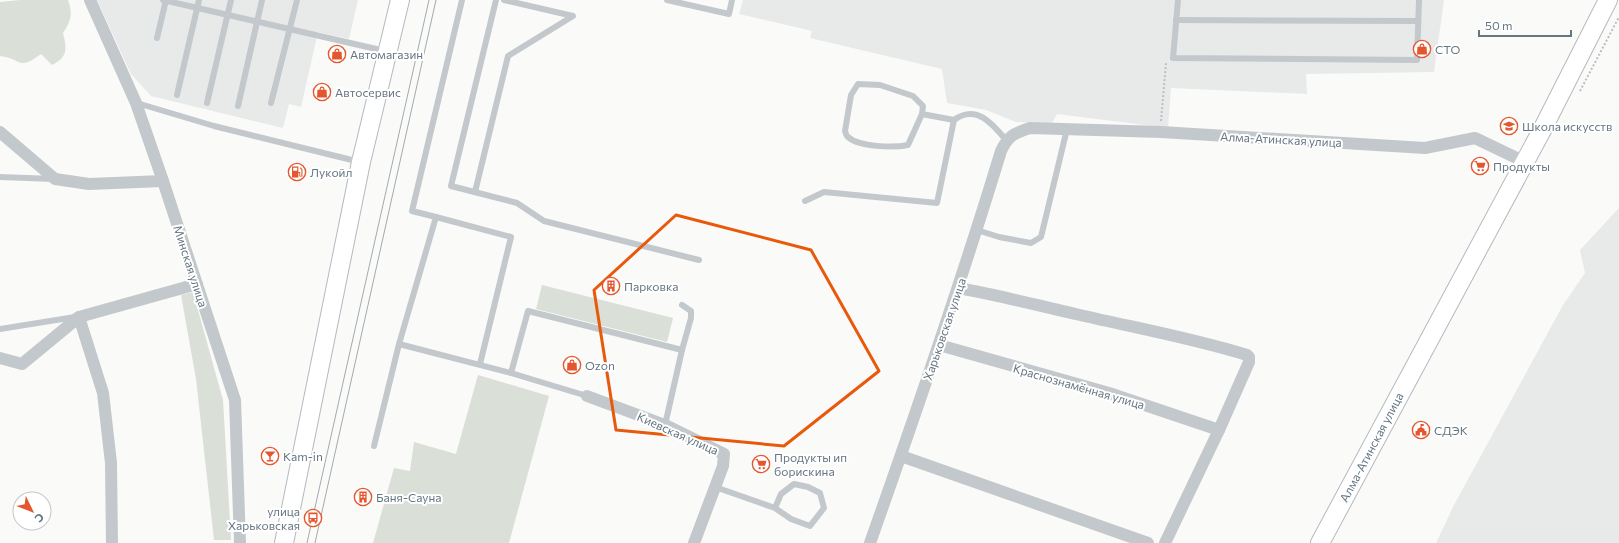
<svg xmlns="http://www.w3.org/2000/svg" width="1619" height="543" viewBox="0 0 1619 543" font-family="Commissioner,sans-serif">
	<style>
		.built { fill: #e8e9e9 }
		.green { fill: #dadfd7 }
		.lines { fill: none; stroke-linecap: round; stroke-linejoin: round }
		.secondary-casing { stroke: #b3babf; stroke-width: 20 }
		.path { stroke: #bbbfc2; stroke-width: 2; stroke-dasharray: 2 2; stroke-linecap: butt }
		.service { stroke: #c3c8cc; stroke-width: 6 }
		.minor { stroke: #c3c8cc; stroke-width: 12 }
		.secondary { stroke: #fff; stroke-width: 18 }
		.tram { stroke: #a2aab0; stroke-width: 1 }
		.marked { fill: none; stroke: #e8590c; stroke-width: 3; stroke-linejoin: round }
		.labels { text-anchor: middle; dominant-baseline: central; stroke-width: 4; stroke-linejoin: round; paint-order: stroke }
		.poi-label { font-size: 12px; fill: #657683; stroke: #fff; text-anchor: start }
		.street-label { font-size: 12px; fill: #657683; stroke: #fff }
	</style>
	<rect width="100%" height="100%" fill="#fafaf8"/>
	<g class="built">
		<path d="M97,0h261l-9,39 -31,-7 -17,75 -12,-3 -6,24 -132,-32 -20,-22z"/>
		<path d="M743,0h701l-10,72 -128,2 1,20 -136,-6 -3,40 -111,-14 -5,9 -36,-1 -30,-12 -39,-7 -5,-34 -132,-31 2,-7 -73,-17z"/>
		<path d="M1619,208v335h-183l18,-38 109,-200 22,-32 -5,-23z"/>
	</g>
	<g class="green">
		<path d="M20,0h48c5,14 3,21 -5,33 4,16 5,24 -11,32l-11,-11c-24,18 -19,4 -41,2v-54z"/>
		<path d="M542,285l131,33 -6,24 -131,-33z"/>
		<path d="M193,292l30,108 8,140h-17l-18,-161 -15,-84z"/>
		<path d="M478,375l71,21 -40,147h-136l21,-75 16,3 4,-29 42,12z"/>
	</g>
	<g class="lines">
		<defs>
			<g id="secondary">
				<path d="M284,543l77,-381 39,-162"/>
				<path d="M1320,543l222,-413 66,-130"/>
			</g>
		</defs>
		<use href="#secondary" class="secondary-casing"/>
		<g class="path">
			<path d="M1580,91l39,-74"/>
			<path d="M1161,121l5,-58"/>
		</g>
		<g class="service">
			<path d="M163,0l222,51"/>
			<path d="M496,0l-45,186 66,17 27,18 155,39"/>
			<path d="M667,0l62,14 3,-14"/>
			<path d="M1178,0l-5,58 244,2 2,-60"/>
			<path d="M1176,20l241,1"/>
			<path d="M157,38l9,-38"/>
			<path d="M177,95l22,-95"/>
			<path d="M137,103l77,23 146,36"/>
			<path d="M207,103l24,-103"/>
			<path d="M271,103l26,-103"/>
			<path d="M238,106l24,-106"/>
			<path d="M922,114l1,-8 -10,-10 -33,-11 -22,-1 -7,11 -6,36c1,2 1,5 3,6 11,10 46,11 60,8l14,-31 32,6"/>
			<path d="M0,177l54,2"/>
			<path d="M475,192l33,-136 65,-40 -69,-16"/>
			<path d="M805,201l19,-9 113,11 17,-83c22,-16 38,3 52,20"/>
			<path d="M436,217l75,20 -31,127"/>
			<path d="M977,230l22,7 32,6 10,-6 26,-108"/>
			<path d="M0,329l75,-12"/>
			<path d="M399,344l112,29"/>
			<path d="M587,396l-76,-23 17,-62 154,39"/>
			<path d="M665,425l17,-75 9,-32v-7l-9,-6"/>
			<path d="M374,446l25,-102 37,-127 -24,-6 50,-211"/>
			<path d="M715,487l60,21 16,11 19,7 14,-18 -4,-15 -12,-6 -14,-3 -13,10 -6,14"/>
		</g>
		<g class="minor">
			<path d="M90,0l46,103 27,78 72,219 5,143"/>
			<path d="M0,132l55,47 34,5 74,-3"/>
			<path d="M958,288c41,7 81,18 122,27 56,13 112,23 167,40l2,2v5l-30,68 -54,113"/>
			<path d="M79,317l24,76 8,70 1,80"/>
			<path d="M939,345l170,48 110,37"/>
			<path d="M0,358l22,6 57,-47 118,-33"/>
			<path d="M587,396l78,29 59,29 -1,12 -29,77"/>
			<path d="M901,456l247,87"/>
			<path d="M870,543c46,-130 91,-260 131,-392 7,-15 13,-18 29,-23l131,4 264,16 50,-10 50,24"/>
		</g>
		<use href="#secondary" class="secondary"/>
		<g class="tram">
			<path d="M307,543l122,-543"/>
			<path d="M315,543l121,-543"/>
		</g>
	</g>
	<path class="marked" d="M676,215l135,35 68,121 -95,75 -168,-16 -22,-140z"/>
	<defs>
		<symbol id="shop-ring" viewBox="-11 -11 22 22"><circle r="9.5" fill="#fff" stroke="#e4572e" stroke-width="1.5"/><path d="M-5-2.5h2.3a2.7 3.5 0 0 1 5.4 0H5L5.5 6h-11ZM-1.5-2.5h3a1.5 2.3 0 0 0-3 0Z" fill="#e4572e"/></symbol>
		<symbol id="school-ring" viewBox="-11 -11 22 22"><circle r="9.5" fill="#fff" stroke="#e4572e" stroke-width="1.5"/><path d="M0-5L7-2L0 1L-7-2ZM-4 1L0 2.5L4 1V4Q0 6-4 4Z" fill="#e4572e"/></symbol>
		<symbol id="supermarket-ring" viewBox="-11 -11 22 22"><circle r="9.5" fill="#fff" stroke="#e4572e" stroke-width="1.5"/><path d="M-6-5.5h2.5l.6 2H6L4.5 2H-2.5L-4.4-4H-6ZM-1.5 3.2a1.3 1.3 0 1 0 .1 0ZM3 3.2a1.3 1.3 0 1 0 .1 0Z" fill="#e4572e"/></symbol>
		<symbol id="fuel-ring" viewBox="-11 -11 22 22"><circle r="9.5" fill="#fff" stroke="#e4572e" stroke-width="1.5"/><path d="M-5.5-6h7V0h2V4h1.3V-2.5L3-4.5l.8-.8L6-3V5H2.5V1h-1V6h-7ZM-4.2-4.7v3.2H.2V-4.7Z" fill="#e4572e"/></symbol>
		<symbol id="building-ring" viewBox="-11 -11 22 22"><circle r="9.5" fill="#fff" stroke="#e4572e" stroke-width="1.5"/><path d="M-4-6H4V6H1V3H-1V6H-4ZM-2.5-4.3h1.7v1.8h-1.7ZM.8-4.3h1.7v1.8H.8ZM-2.5-1h1.7V.8h-1.7ZM.8-1h1.7V.8H.8Z" fill="#e4572e"/></symbol>
		<symbol id="civic-ring" viewBox="-11 -11 22 22"><circle r="9.5" fill="#fff" stroke="#e4572e" stroke-width="1.5"/><path d="M-.6-6.5H3V-4.5H.6V-3L4-1V1h2V6H-6V1h2V-1L-.6-3ZM-1.2 2.5V6h2.4V2.5Z" fill="#e4572e"/></symbol>
		<symbol id="bar-ring" viewBox="-11 -11 22 22"><circle r="9.5" fill="#fff" stroke="#e4572e" stroke-width="1.5"/><path d="M-6-5H6L.8 .8V4.5H3.5V6h-7V4.5H-.8V.8Z" fill="#e4572e"/></symbol>
		<symbol id="bus-ring" viewBox="-11 -11 22 22"><circle r="9.5" fill="#fff" stroke="#e4572e" stroke-width="1.5"/><path d="M-5-6H5V4H4V6H2V4H-2V6H-4V4H-5ZM-3.5-4V0h7V-4ZM-3.5 1.2v1.5H-2V1.2ZM2 1.2v1.5H3.5V1.2Z" fill="#e4572e"/></symbol>
	</defs>
	<g fill-rule="evenodd">
		<use href="#shop-ring" x="1412" y="39" width="20" height="20"/>
		<use href="#shop-ring" x="327" y="44" width="20" height="20"/>
		<use href="#shop-ring" x="312" y="82" width="20" height="20"/>
		<use href="#school-ring" x="1499" y="116" width="20" height="20"/>
		<use href="#supermarket-ring" x="1470" y="156" width="20" height="20"/>
		<use href="#fuel-ring" x="287" y="162" width="20" height="20"/>
		<use href="#building-ring" x="601" y="276" width="20" height="20"/>
		<use href="#shop-ring" x="562" y="355" width="20" height="20"/>
		<use href="#civic-ring" x="1411" y="420" width="20" height="20"/>
		<use href="#bar-ring" x="260" y="446" width="20" height="20"/>
		<use href="#supermarket-ring" x="751" y="454" width="20" height="20"/>
		<use href="#building-ring" x="353" y="487" width="20" height="20"/>
		<use href="#bus-ring" x="303" y="508" width="20" height="20"/>
	</g>
	<g class="labels">
		<g class="poi-label">
			<text x="1435" y="49">СТО</text>
			<text x="350" y="54">Автомагазин</text>
			<text x="335" y="92">Автосервис</text>
			<text x="1522" y="126">Школа искусств</text>
			<text x="1493" y="166">Продукты</text>
			<text x="310" y="172">Лукойл</text>
			<text x="624" y="286">Парковка</text>
			<text x="585" y="365">Ozon</text>
			<text x="1434" y="430">СДЭК</text>
			<text x="283" y="456">Kam-in</text>
			<text x="774" y="457">Продукты ип<tspan x="774" dy="14">борискина</tspan></text>
			<text x="376" y="497">Баня-Сауна</text>
			<text x="300" y="511" text-anchor="end">улица<tspan x="300" dy="14">Харьковская</tspan></text>
		</g>
		<g class="street-label">
			<text transform="translate(1281 139) rotate(3)">Алма-Атинская улица</text>
			<text transform="translate(191 266) rotate(72)">Минская улица</text>
			<text transform="translate(944 329) rotate(-71)">Харьковская улица</text>
			<text transform="translate(1079 386) rotate(16)">Краснознамённая улица</text>
			<text transform="translate(678 433) rotate(24)">Киевская улица</text>
			<text transform="translate(1371 447) rotate(-62)">Алма-Атинская улица</text>
		</g>
	</g>
	<g transform="translate(32 511) rotate(133)"><circle r="19" fill="#ffffff" stroke="#c1c8cd"/>
	<path d="M0-3L7 15L0 10L-7 15Z" fill="#e4572e"/>
	<text y="-6" font-size="11" font-weight="bold" text-anchor="middle" fill="#657683">С</text>
	</g>
	<path d="M1479 30v6h92v-6" fill="none" stroke="#657683" stroke-width="2"/>
	<text x="1485" y="30" font-size="12" fill="#657683" stroke="#ffffff" stroke-width="3" paint-order="stroke">50 m</text>
</svg>
